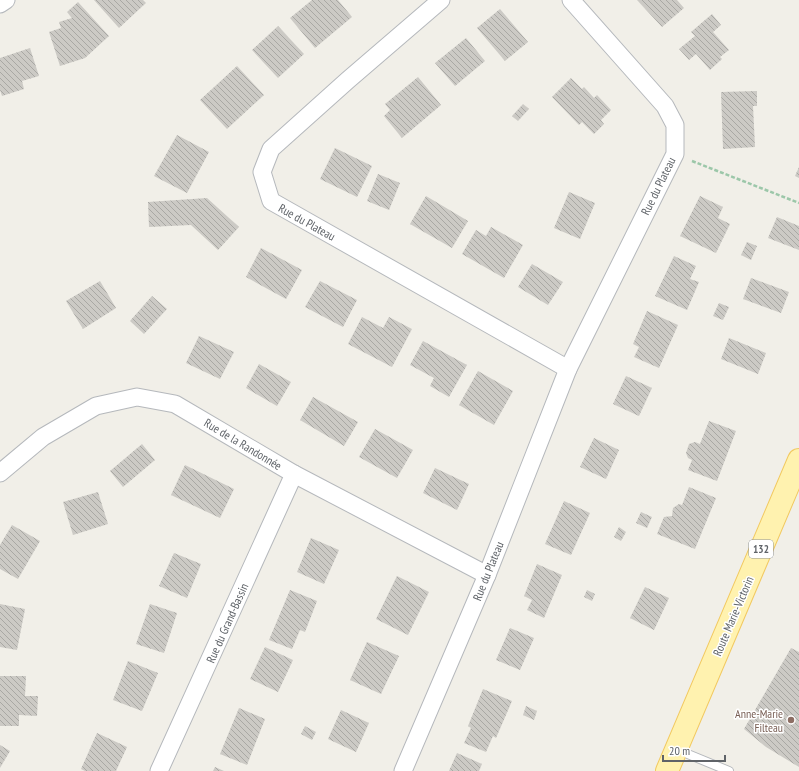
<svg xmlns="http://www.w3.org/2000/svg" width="799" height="771" viewBox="0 0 799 771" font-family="'PT Sans Narrow',sans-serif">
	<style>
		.building { fill: url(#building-back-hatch) }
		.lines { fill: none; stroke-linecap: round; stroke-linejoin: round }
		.service-casing { stroke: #b5b8bc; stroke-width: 10 }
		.minor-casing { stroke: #b5b8bc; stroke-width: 19 }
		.primary-casing { stroke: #f2c960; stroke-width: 24 }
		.path { stroke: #9cc7a9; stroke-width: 2.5; stroke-dasharray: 4 2; stroke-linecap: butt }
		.service { stroke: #fff; stroke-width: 8 }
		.minor { stroke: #fff; stroke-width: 17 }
		.primary { stroke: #fff2af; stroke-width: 22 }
		.education-dot { fill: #8d6e63; stroke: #fff; stroke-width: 1.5 }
		.labels { text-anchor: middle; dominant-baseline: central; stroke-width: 3; stroke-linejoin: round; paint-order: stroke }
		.shield { fill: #fff; stroke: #8f9295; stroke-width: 1 }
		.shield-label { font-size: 11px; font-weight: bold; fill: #5f6368 }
		.street-label { font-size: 12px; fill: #5f6368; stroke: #fff }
		.education-label { font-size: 12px; fill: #785e54; stroke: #fff; text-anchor: end }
	</style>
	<defs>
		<pattern id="building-back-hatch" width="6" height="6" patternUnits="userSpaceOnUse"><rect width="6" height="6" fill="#cccac5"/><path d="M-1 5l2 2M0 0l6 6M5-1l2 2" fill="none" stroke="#a9a8a4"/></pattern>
	</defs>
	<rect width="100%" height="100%" fill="#f1efe8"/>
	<g class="building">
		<path d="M94,0h49l3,3 -27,25z"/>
		<path d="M312,0h26l14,17 -37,31 -25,-30z"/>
		<path d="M637,0h40l7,8 -22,19z"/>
		<path d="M78,2l31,34 -24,22 -25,8 -11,-34 12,-4 -2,-6 13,-4 -5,-6z"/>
		<path d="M500,9l28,33 -23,19 -28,-33z"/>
		<path d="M712,14l9,11 -8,7 16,18 -9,7 2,2 -12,11 -14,-16 -7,6 -10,-11 16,-13 -4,-4z"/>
		<path d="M278,26l26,28 -26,24 -26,-28z"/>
		<path d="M466,38l19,23 -30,25 -20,-23z"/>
		<path d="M30,48l9,28 -17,5 2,8 -22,7 -2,-6v-32z"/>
		<path d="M237,66l27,29 -37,34 -27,-29z"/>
		<path d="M418,77l23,28 -39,33 -18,-22 6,-6 -5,-6z"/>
		<path d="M571,78l11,11 2,-2 10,11 3,-3 14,15 -10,10 3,4 -10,10 -12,-12 -3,3 -27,-28z"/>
		<path d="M757,91v15h-4l2,41 -32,2 -2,-57z"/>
		<path d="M523,104l6,5 -11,12 -6,-5z"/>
		<path d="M177,135l32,17 -22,41 -33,-17z"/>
		<path d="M335,148l37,18 -15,31 -37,-18z"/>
		<path d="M799,167v11l-4,-2z"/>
		<path d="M378,174l22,9 -11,27 -22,-9z"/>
		<path d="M569,192l26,11 -15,36 -26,-11z"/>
		<path d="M426,196l42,25 -16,27 -42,-24z"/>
		<path d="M700,196l23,11 -5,11 12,6 -14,29 -36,-17z"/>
		<path d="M207,198l32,29 -21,23 -27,-25 -42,2 -1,-25z"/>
		<path d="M777,217l22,9v24l-31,-12z"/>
		<path d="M491,227l32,18 -19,33 -42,-24 14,-24 10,6z"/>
		<path d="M747,242l10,4 -6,14 -10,-5z"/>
		<path d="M261,248l41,22 -16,29 -40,-22z"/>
		<path d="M674,256l22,10 -6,13 9,3 -12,28 -32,-14z"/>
		<path d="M532,264l31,18 -15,23 -30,-18z"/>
		<path d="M751,278l38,14 -8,21 -38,-14z"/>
		<path d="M100,281l16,27 -33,21 -17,-28z"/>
		<path d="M320,281l37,19 -14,27 -38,-20z"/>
		<path d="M152,296l15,13 -23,25 -14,-13z"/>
		<path d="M719,303l10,4 -6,13 -10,-4z"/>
		<path d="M647,311l31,14 -19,43 -25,-11 5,-10 -6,-3z"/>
		<path d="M362,317l21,11 6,-11 23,12 -20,38 -44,-23z"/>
		<path d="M199,336l35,16 -14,27 -34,-16z"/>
		<path d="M729,338l37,15 -8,21 -37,-15z"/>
		<path d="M423,341l44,24 -18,32 -19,-11 4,-8 -24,-13z"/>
		<path d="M259,364l32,18 -14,24 -31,-18z"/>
		<path d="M478,371l35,20 -19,34 -35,-20z"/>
		<path d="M626,376l26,12 -13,28 -26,-12z"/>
		<path d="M313,397l45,25 -14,24 -44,-26z"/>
		<path d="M709,421l27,10 -19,50 -29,-11 4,-10 -4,-2 -2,-5 3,-9 6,-2 5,2z"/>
		<path d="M375,429l38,21 -16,28 -38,-21z"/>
		<path d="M594,438l25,12 -13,29 -26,-12z"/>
		<path d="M142,444l13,16 -32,27 -13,-16z"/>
		<path d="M185,465l49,24 -14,29 -49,-23z"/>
		<path d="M435,468l34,16 -12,26 -34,-17z"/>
		<path d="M689,487l27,11 -21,51 -38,-15 7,-17 8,-1 1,-8 6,-4 3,1z"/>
		<path d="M98,492l10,32 -35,11 -10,-33z"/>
		<path d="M564,501l26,12 -19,42 -26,-11z"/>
		<path d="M641,512l11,5 -5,11 -11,-5z"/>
		<path d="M12,525l28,16 -22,38 -18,-10v-24z"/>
		<path d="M619,527l7,5 -5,9 -7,-4z"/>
		<path d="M311,538l28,12 -15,34 -27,-12z"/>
		<path d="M174,553l27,11 -14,34 -28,-12z"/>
		<path d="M537,564l25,11 -18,43 -17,-8 5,-10 -8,-4z"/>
		<path d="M397,576l32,16 -21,43 -32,-16z"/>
		<path d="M645,587l24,11 -15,32 -24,-12z"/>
		<path d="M290,590l27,11 -12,31 -5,-2 -8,19 -23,-9z"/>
		<path d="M587,590l8,4 -3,7 -8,-4z"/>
		<path d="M0,604l25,5 -8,41 -17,-3z"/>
		<path d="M150,604l27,9 -13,40 -28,-9z"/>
		<path d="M510,628l24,10 -14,32 -24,-10z"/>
		<path d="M367,642l32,14 -18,38 -31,-14z"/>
		<path d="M265,647l28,13 -15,32 -28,-13z"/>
		<path d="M791,648l8,4v115l-33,-20 -22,-18z"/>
		<path d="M128,661l30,12 -16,38 -29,-11z"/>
		<path d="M0,676h26l-1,20h13l-1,20 -18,-1v11h-19z"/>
		<path d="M483,689l29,12 -16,37 -3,-2 -7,16 -22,-9 7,-15 -3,-2z"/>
		<path d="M526,706l11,5 -3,9 -11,-5z"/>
		<path d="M239,708l26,11 -18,46 -27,-11z"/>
		<path d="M341,710l28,13 -13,29 -28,-13z"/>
		<path d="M305,726l11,6 -4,8 -11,-6z"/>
		<path d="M97,733l30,14 -11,24h-31l-4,-2z"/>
		<path d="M0,745l10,6 -10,17z"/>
		<path d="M457,753l25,11 -3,7h-30z"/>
		<path d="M215,767l9,4h-11z"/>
	</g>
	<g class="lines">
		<defs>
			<path id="service" d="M678,750l51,21"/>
			<g id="minor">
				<path d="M441,0l-93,80 -77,69 -9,23 9,29 297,168"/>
				<path d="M0,4l6,-4"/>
				<path d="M0,473l43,-36 53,-31 41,-9 38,7 119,70 193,101"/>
				<path d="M159,771l135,-297"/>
				<path d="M403,771l84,-196 81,-206 107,-215v-29l-10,-19 -94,-106"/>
			</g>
			<path id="primary" d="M667,771l132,-311"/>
		</defs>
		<use href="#service" class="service-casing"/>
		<use href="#minor" class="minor-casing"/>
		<use href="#primary" class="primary-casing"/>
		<path class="path" d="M692,161l107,42"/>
		<use href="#service" class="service"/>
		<use href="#minor" class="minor"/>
		<use href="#primary" class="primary"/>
	</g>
	<circle class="education-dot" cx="791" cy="720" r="4"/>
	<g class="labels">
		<rect class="shield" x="749" y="540" width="24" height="18" rx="3"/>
		<g class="shield-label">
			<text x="761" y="549">132</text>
		</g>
		<g class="street-label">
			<text transform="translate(658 186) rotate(-64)">Rue du Plateau</text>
			<text transform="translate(307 222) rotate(29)">Rue du Plateau</text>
			<text transform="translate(243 444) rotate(31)">Rue de la Randonnée</text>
			<text transform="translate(488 571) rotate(-68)">Rue du Plateau</text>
			<text transform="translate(733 616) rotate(-67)">Route Marie-Victorin</text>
			<text transform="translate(227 623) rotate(-66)">Rue du Grand-Bassin</text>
		</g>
		<g class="education-label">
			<text x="783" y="713">Anne-Marie<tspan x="783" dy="14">Filteau</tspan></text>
		</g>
	</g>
	<path d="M663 755v6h62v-6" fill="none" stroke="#5f6368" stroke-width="2"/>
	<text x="669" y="755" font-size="12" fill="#5f6368" stroke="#ffffff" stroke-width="3" paint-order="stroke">20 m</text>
</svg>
